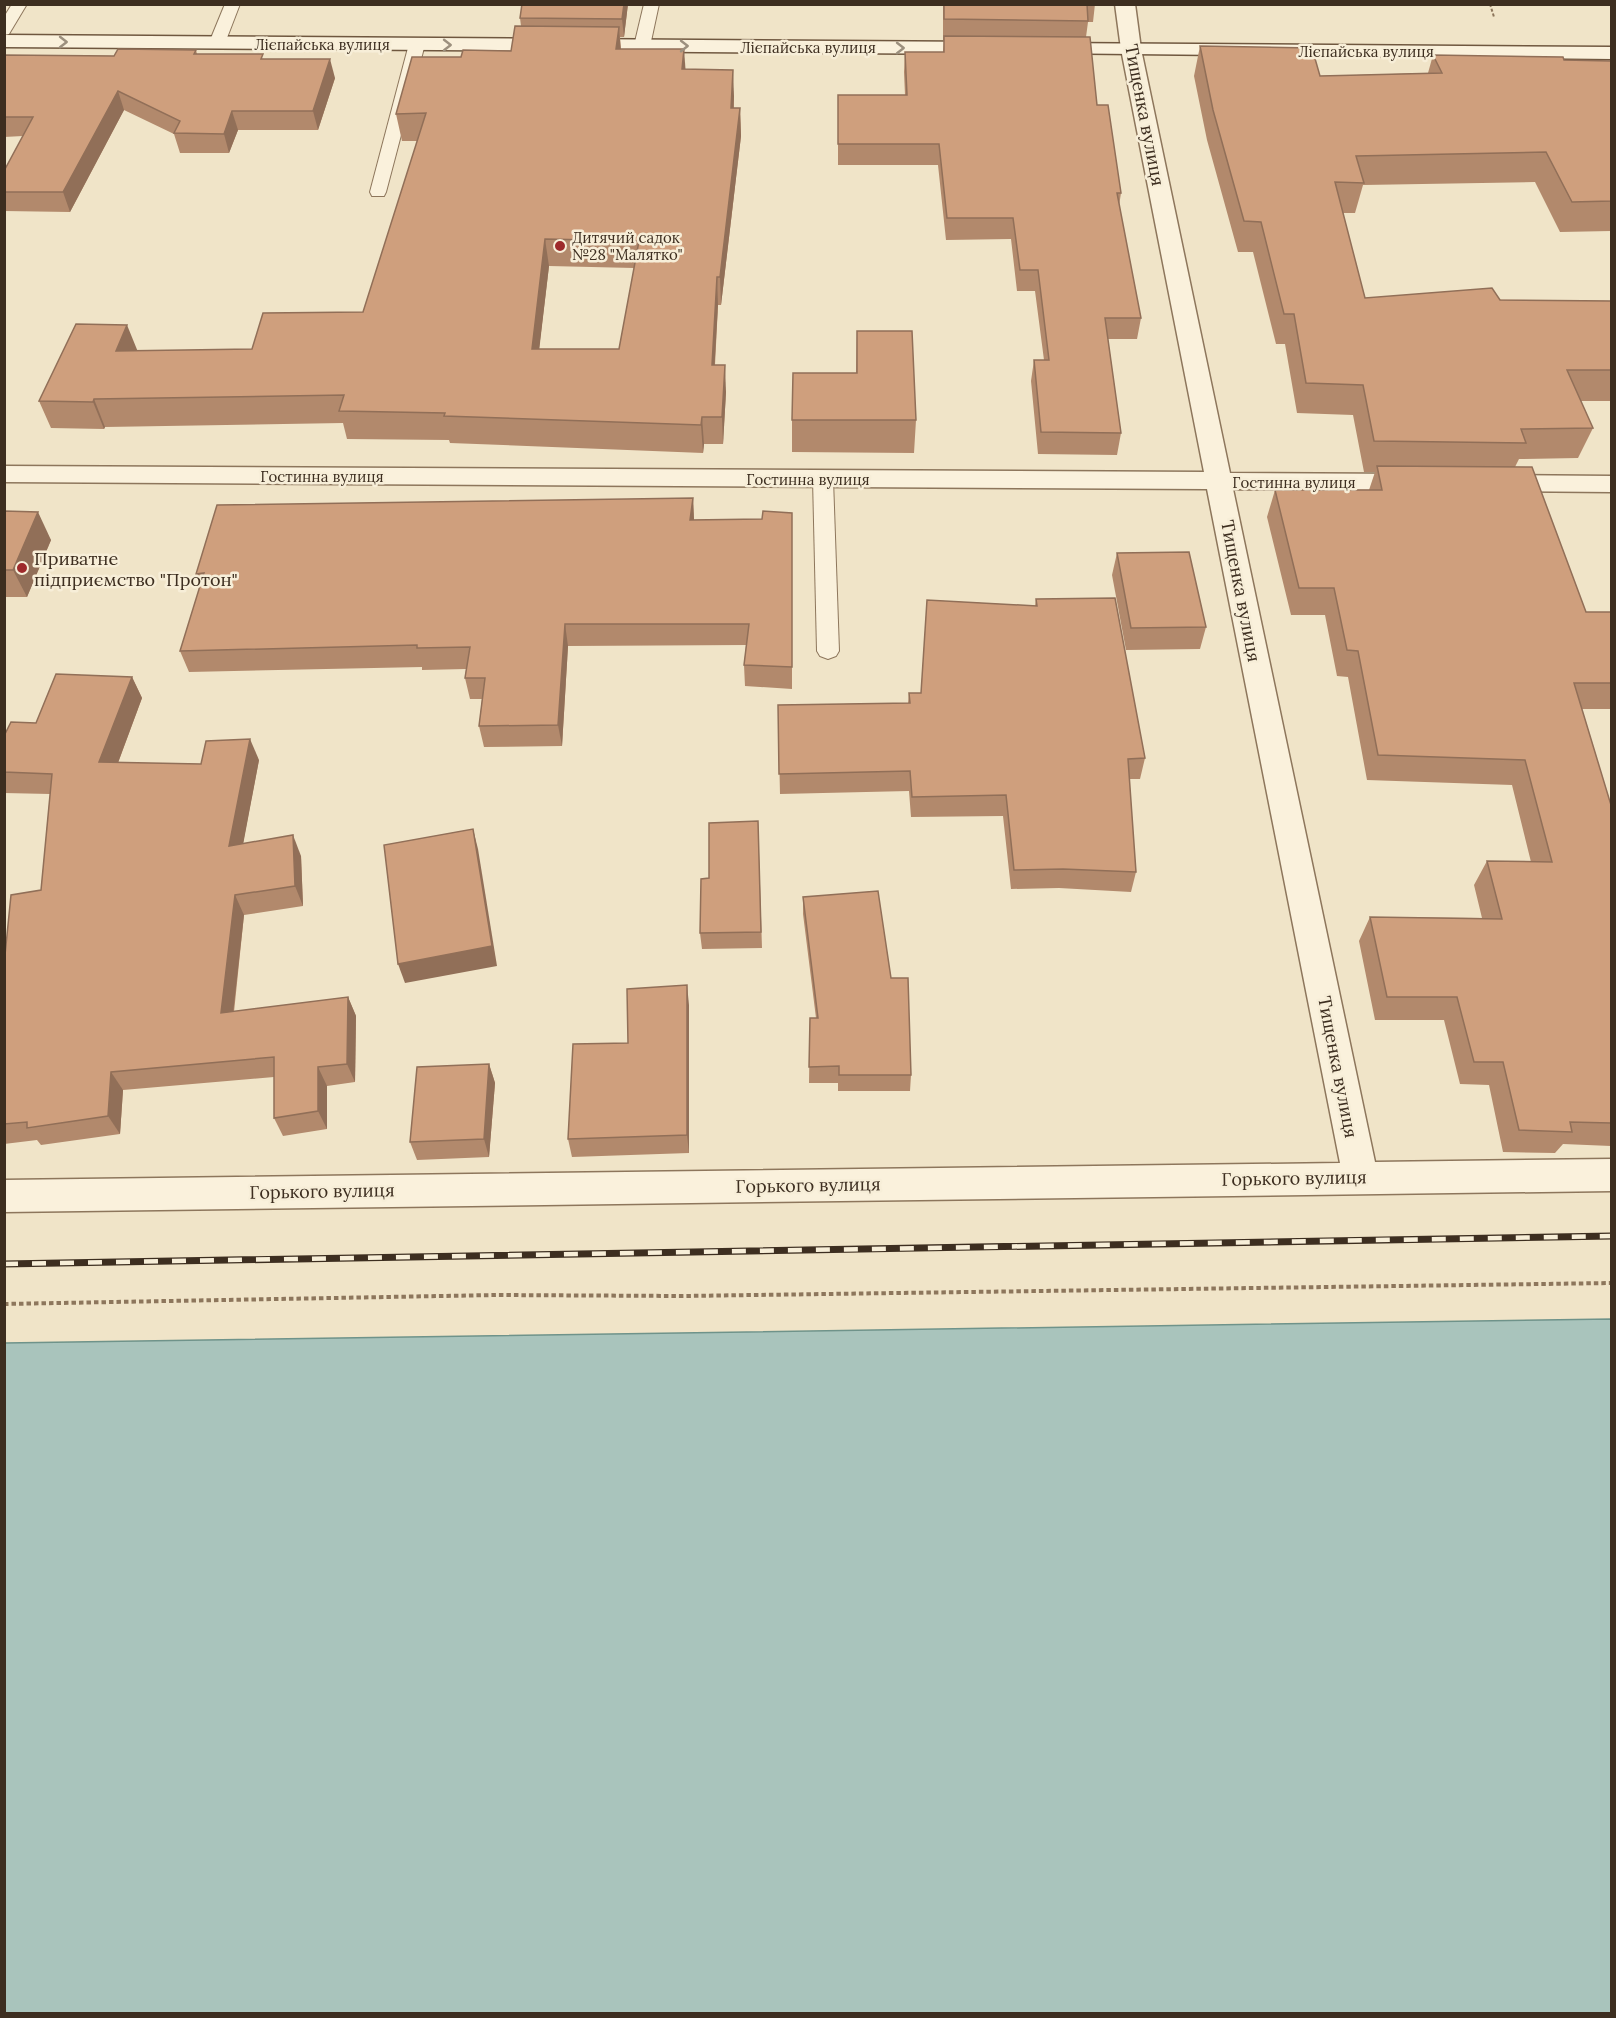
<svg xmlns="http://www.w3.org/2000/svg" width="1616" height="2018" viewBox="0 0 1616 2018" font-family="Lora,serif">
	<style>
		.water { fill: #a9c4bc; stroke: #6f938a; stroke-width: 1.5 }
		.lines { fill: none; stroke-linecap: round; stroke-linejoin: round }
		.lane-casing { stroke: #8d765c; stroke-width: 2 }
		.street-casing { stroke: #8d765c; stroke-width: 3 }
		.secondary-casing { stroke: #6f573f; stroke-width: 3 }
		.path-far1 { stroke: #8d765c; stroke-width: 2; stroke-dasharray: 3 2; stroke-linecap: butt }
		.path { stroke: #8d765c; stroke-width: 4; stroke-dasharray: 4.5 3; stroke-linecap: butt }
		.lane { fill: #faf1dc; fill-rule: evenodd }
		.street { fill: #faf1dc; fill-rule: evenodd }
		.secondary { fill: #faf1dc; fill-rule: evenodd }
		.rail-casing { stroke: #3d2e20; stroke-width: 7 }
		.rail { stroke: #f7eed8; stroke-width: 4.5; stroke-dasharray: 14; stroke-linecap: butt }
		.wall { fill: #b2896c; fill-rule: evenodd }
		.shaded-wall { fill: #916f58 }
		.building { fill: #cf9f7d; stroke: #916f58; stroke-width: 1.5; fill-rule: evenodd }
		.oneway { stroke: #9c907e }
		.poi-dot { fill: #9e2a2b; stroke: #f7eed8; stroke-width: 2 }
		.labels { text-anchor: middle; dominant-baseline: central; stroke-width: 5; stroke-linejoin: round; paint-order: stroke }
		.far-street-label { font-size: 15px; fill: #3d2e20; stroke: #f7eed8 }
		.far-poi-label { font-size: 15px; fill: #3d2e20; stroke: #f7eed8; text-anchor: start }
		.street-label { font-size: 18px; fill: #3d2e20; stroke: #f7eed8 }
		.poi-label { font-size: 18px; fill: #3d2e20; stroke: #f7eed8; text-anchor: start }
	</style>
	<rect width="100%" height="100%" fill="#f0e4c8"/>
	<path class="water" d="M1611,1319v694h-1606v-670z"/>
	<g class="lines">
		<defs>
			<g id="lane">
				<path d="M12,4h15l-18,30 -5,1v-18z"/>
				<path d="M225,4h15l-15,39 -3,3h-10l-3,-3z"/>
				<path d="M644,4h15l-9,42 -8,5 -8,-5z"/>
				<path d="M417,39l8,5 -39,148 -2,4h-12l-2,-4 39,-148z"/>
				<path d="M823,473l7,1 3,5 6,172 -3,5 -8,3 -8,-3 -3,-5 -4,-172 3,-5z"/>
			</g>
			<g id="street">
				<path d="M1115,4h20l6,45 89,424 185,1 9,2 4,6 -4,6 -9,2 -182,-1 142,673 237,-3v32l-1608,21v-32l1336,-17 -133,-674 -1203,-7v-16l1200,6 -83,-423z"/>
				<path d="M1493,475l119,1v16l-119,-1 -9,-2 -4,-6 4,-6z"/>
			</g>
			<g id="secondary">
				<path d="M4,35l983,7 7,2 3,4 -3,4 -7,2 -983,-7z"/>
				<path d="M1047,43l565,4v12l-572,-6 -3,-4 3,-4z"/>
			</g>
		</defs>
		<use href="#lane" class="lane-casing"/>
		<use href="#street" class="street-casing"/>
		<use href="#secondary" class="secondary-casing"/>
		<path class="path-far1" d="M1490,4l4,13"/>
		<path class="path" d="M4,1304l492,-9 187,1 929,-13"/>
		<use href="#lane" class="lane"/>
		<use href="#street" class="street"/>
		<use href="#secondary" class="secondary"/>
		<defs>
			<path id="rail" d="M4,1264l1608,-28"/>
		</defs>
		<use href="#rail" class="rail-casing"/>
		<use href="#rail" class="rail"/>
	</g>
	<g class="wall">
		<path d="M628,4l-4,33h-4l1,12 64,20 49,27v12h6l1,28 -20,169h-3l-3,60 11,27 -3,52h-19l-1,9 -253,-10 -1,-3 -102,-1 -4,-16 -238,4 -1,2 -53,-1 -12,-27 98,-50 115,-2 111,-37 55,-171h-16l-6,-27 65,-57 50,-6 10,-25 -1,-8zM549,266l85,2 -15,81h-80z"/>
		<path d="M943,4h152l-2,18h-5l-2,15 11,68 24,88 -2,13 22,112 -4,21h-29l13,94 -4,22 -79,-1 -7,-73 3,-21h10l-9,-69h-18l-6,-52 -65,1 -8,-75h-100v-70h67l-1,-23 1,-20h38l1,-12h-1z"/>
		<path d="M1200,46l120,30 108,-3 5,-18 131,5 47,1v170l-51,1 -25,-50 -172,3 -8,28h-12l22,85 246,3v100h-31l13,27 -15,30 -59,1 -4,8 71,145h25v97h-29l29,96v341l-48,-2 -8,9 -52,-1 -14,-67 -29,-1 -16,-64h-69l-16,-79 11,-24 112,1 -8,-33 13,-24 44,1 -19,-77 -145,-5 -19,-103 -11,-1 -12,-61h-34l-24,-98 8,-27h94l6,-18h-11l-11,-57 -56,-2 -12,-69h-9l-23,-92h-15l-31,-112 -13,-64z"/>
		<path d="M196,50l1,4 68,5 70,19 -17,52h-80l-9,23h-49l-6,-19 -50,-24 -54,102 -66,-1v-40l19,-35 -19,1v-82l110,1z"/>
		<path d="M857,331l59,89 -2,33 -122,-1v-32l64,-47z"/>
		<path d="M693,498l1,22 68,-1 30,-6v176l-47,-3 -1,-21 2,-20 -178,1 -6,100 -78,1 -5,-21 3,-27h-12l-5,-21 1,-9 -44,1v-3l-233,5 -9,-21 21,-66 -5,-11z"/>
		<path d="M4,511l47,29 -24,57h-23z"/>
		<path d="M1117,553l89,74 -6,22 -74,1 -14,-75z"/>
		<path d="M1036,599l109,159 -5,21h-11l7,93 -5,20 -72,-4 -48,1 -8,-73 -92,1 -2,-26 -129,3 -2,-89 130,-2 1,-10h12l6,-93 108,6z"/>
		<path d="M132,677l10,21 -24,65 83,1 58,-4 -16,83 58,13 2,50 -59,9 -10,97 114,-15 8,19 -1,66 -28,4v43l-44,7 -9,-18v-41l-151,13 -3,44 -79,11 -4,-5 -33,4v-179l37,-75 9,-96 -46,-1v-57l32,-13z"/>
		<path d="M758,821l4,127 -60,1 -2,-16z"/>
		<path d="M803,897l88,81 20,97 -1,16h-72v-8h-29l1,-65h6l-13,-104z"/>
		<path d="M689,1005v148l-117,4 -4,-18 60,-96z"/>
		<path d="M489,1064l6,19 -6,74 -72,3 -7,-18z"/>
	</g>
	<g class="shaded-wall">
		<path d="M624,4h4l-4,33 -2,-18z"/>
		<path d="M619,27l2,27 -5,-5z"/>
		<path d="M684,49l2,27 -4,-7z"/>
		<path d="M330,59l5,19 -17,52 -5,-19z"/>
		<path d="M733,70l1,26 -2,39 -1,-27z"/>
		<path d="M118,91l6,19 -54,102 -7,-20z"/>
		<path d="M740,108l1,28 -20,169 -1,-28z"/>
		<path d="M232,111l6,19 -9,23 -5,-19z"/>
		<path d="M545,239l4,27 -13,111 -4,-28z"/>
		<path d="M717,277l1,28 -5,87 -1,-27z"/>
		<path d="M127,325l11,27 -22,-1z"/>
		<path d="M725,365l1,27 -3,52 -1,-27z"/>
		<path d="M94,399l11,28 -1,2 -11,-27z"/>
		<path d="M702,417l2,27 -1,9 -2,-28z"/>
		<path d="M693,498l1,22h-4z"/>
		<path d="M38,512l13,28 -24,57 -14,-27z"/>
		<path d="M565,624l3,22 -6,100 -4,-21z"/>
		<path d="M132,677l10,21 -32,86 -11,-22z"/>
		<path d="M250,739l9,21 -20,106 -10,-20z"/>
		<path d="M473,829l5,20 19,117 -92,17 -7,-19z"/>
		<path d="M293,835l8,21 2,50 -8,-20z"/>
		<path d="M235,895l9,20 -13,117 -10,-19z"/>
		<path d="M687,985l2,20v148l-2,-18z"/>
		<path d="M348,997l8,19 -1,66 -8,-18z"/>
		<path d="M489,1064l6,19 -6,74 -5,-18z"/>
		<path d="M318,1067l9,19v43l-9,-18z"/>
		<path d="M111,1072l12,18 -3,44 -12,-18z"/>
	</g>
	<g class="building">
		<path d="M522,4h102l-2,15 -102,-1z"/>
		<path d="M944,4h143l1,17 -144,-2z"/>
		<path d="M515,26l104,1 -3,22h68l-2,20 51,1 -2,38h9l-20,169h-3l-5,88h13l-3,52h-20l-1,8 -257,-9 1,-3 -106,-2 5,-16 -250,4 -1,3 -54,-1 37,-77 51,1 -11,26 136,-2 11,-36 100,-1 63,-199 -30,1 16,-57h49l2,-7 48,1zM545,239l94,2 -20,108h-87z"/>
		<path d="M944,36l146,1 7,68h11l13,88h-4l24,125h-36l16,115 -80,-1 -7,-72h15l-11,-90h-18l-7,-52h-66l-8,-74h-101v-49h69l-2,-43h39z"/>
		<path d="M1200,46l112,2 8,28 122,-3 -9,-18 130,2 1,3 47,1v140l-39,1 -26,-50 -190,4 8,27 -29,-1 30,116 127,-10 8,12 111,1v69h-44l26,58 -72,1 5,14 -152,-2 -11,-56 -57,-2 -12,-69h-10l-23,-92 -17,-1 -31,-111z"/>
		<path d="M118,49l78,1 -2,4h69l-2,5h69l-17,52h-81l-8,23 -50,-1 6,-12 -62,-30 -55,101h-59v-21l29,-54h-29v-62l110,1z"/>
		<path d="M857,331h55l4,89h-124l1,-47h64z"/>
		<path d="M1377,466l155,1 54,145h25v71h-37l37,122v318l-41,-1 2,10 -53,-2 -16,-68h-29l-17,-65h-70l-17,-80 132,2 -15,-58 65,1 -27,-102 -147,-5 -20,-104 -11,-1 -13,-62h-35l-24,-98h107z"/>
		<path d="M693,498l-3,22 72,-1 1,-8 29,2v154l-48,-2 5,-41h-184l-7,101 -79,1 6,-48h-20l5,-31 -53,1v-3l-237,6 24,-78 -8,1 21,-69z"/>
		<path d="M4,511l34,1 -25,58h-9z"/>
		<path d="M1189,552l17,75 -75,1 -14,-75z"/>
		<path d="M1115,598l30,160 -17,1 8,113 -73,-3 -49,1 -8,-75 -94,2 -2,-26 -131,3 -1,-69 132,-2 -1,-10h12l6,-93 110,6 -1,-7z"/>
		<path d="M56,674l76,3 -33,85 102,2 5,-23 44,-2 -21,107 64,-11 2,51 -60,9 -14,118 127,-16 -1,67 -29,3v44l-44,7v-61l-163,15 -3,44 -81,12v-6l-23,2v-159l7,-70 30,-5 11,-116 -48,-2v-36l7,-14 25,1z"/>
		<path d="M758,821l3,111 -61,1 1,-54 8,-1v-55z"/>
		<path d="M473,829l19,117 -94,18 -14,-119z"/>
		<path d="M878,891l13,87h17l3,97h-72v-9l-30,1 1,-49h8l-15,-121z"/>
		<path d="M687,985v150l-119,4 5,-95 55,-1 -1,-54z"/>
		<path d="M489,1064l-5,75 -74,3 7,-75z"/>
	</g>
	<defs><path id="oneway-chevron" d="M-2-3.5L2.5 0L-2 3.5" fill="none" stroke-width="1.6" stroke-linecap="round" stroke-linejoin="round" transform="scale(1.5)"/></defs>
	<g class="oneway">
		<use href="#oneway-chevron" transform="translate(63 42)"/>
		<use href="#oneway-chevron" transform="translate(447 45)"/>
		<use href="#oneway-chevron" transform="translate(684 46)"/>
		<use href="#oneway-chevron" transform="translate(900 48)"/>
	</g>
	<g class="poi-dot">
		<circle cx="560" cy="246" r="6"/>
		<circle cx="22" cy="568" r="6"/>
	</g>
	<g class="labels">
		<g class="far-street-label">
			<text x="322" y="44">Лієпайська вулиця</text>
			<text x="808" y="47">Лієпайська вулиця</text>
			<text x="1366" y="51">Лієпайська вулиця</text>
			<text x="322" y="476">Гостинна вулиця</text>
			<text x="808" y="479">Гостинна вулиця</text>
			<text x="1294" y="482">Гостинна вулиця</text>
		</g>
		<g class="far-poi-label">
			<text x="572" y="237">Дитячий садок<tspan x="572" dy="17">№28 "Малятко"</tspan></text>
		</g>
		<g class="street-label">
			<text transform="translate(1145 115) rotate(79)">Тищенка вулиця</text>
			<text transform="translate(1241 591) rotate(79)">Тищенка вулиця</text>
			<text transform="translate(1338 1067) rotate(79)">Тищенка вулиця</text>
			<text transform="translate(1294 1178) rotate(-1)">Горького вулиця</text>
			<text transform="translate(808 1185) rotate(-1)">Горького вулиця</text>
			<text transform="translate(322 1191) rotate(-1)">Горького вулиця</text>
		</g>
		<g class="poi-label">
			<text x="34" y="558">Приватне<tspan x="34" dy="21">підприємство "Протон"</tspan></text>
		</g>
	</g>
	<rect width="1616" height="2018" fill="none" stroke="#3d2e20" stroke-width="12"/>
</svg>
